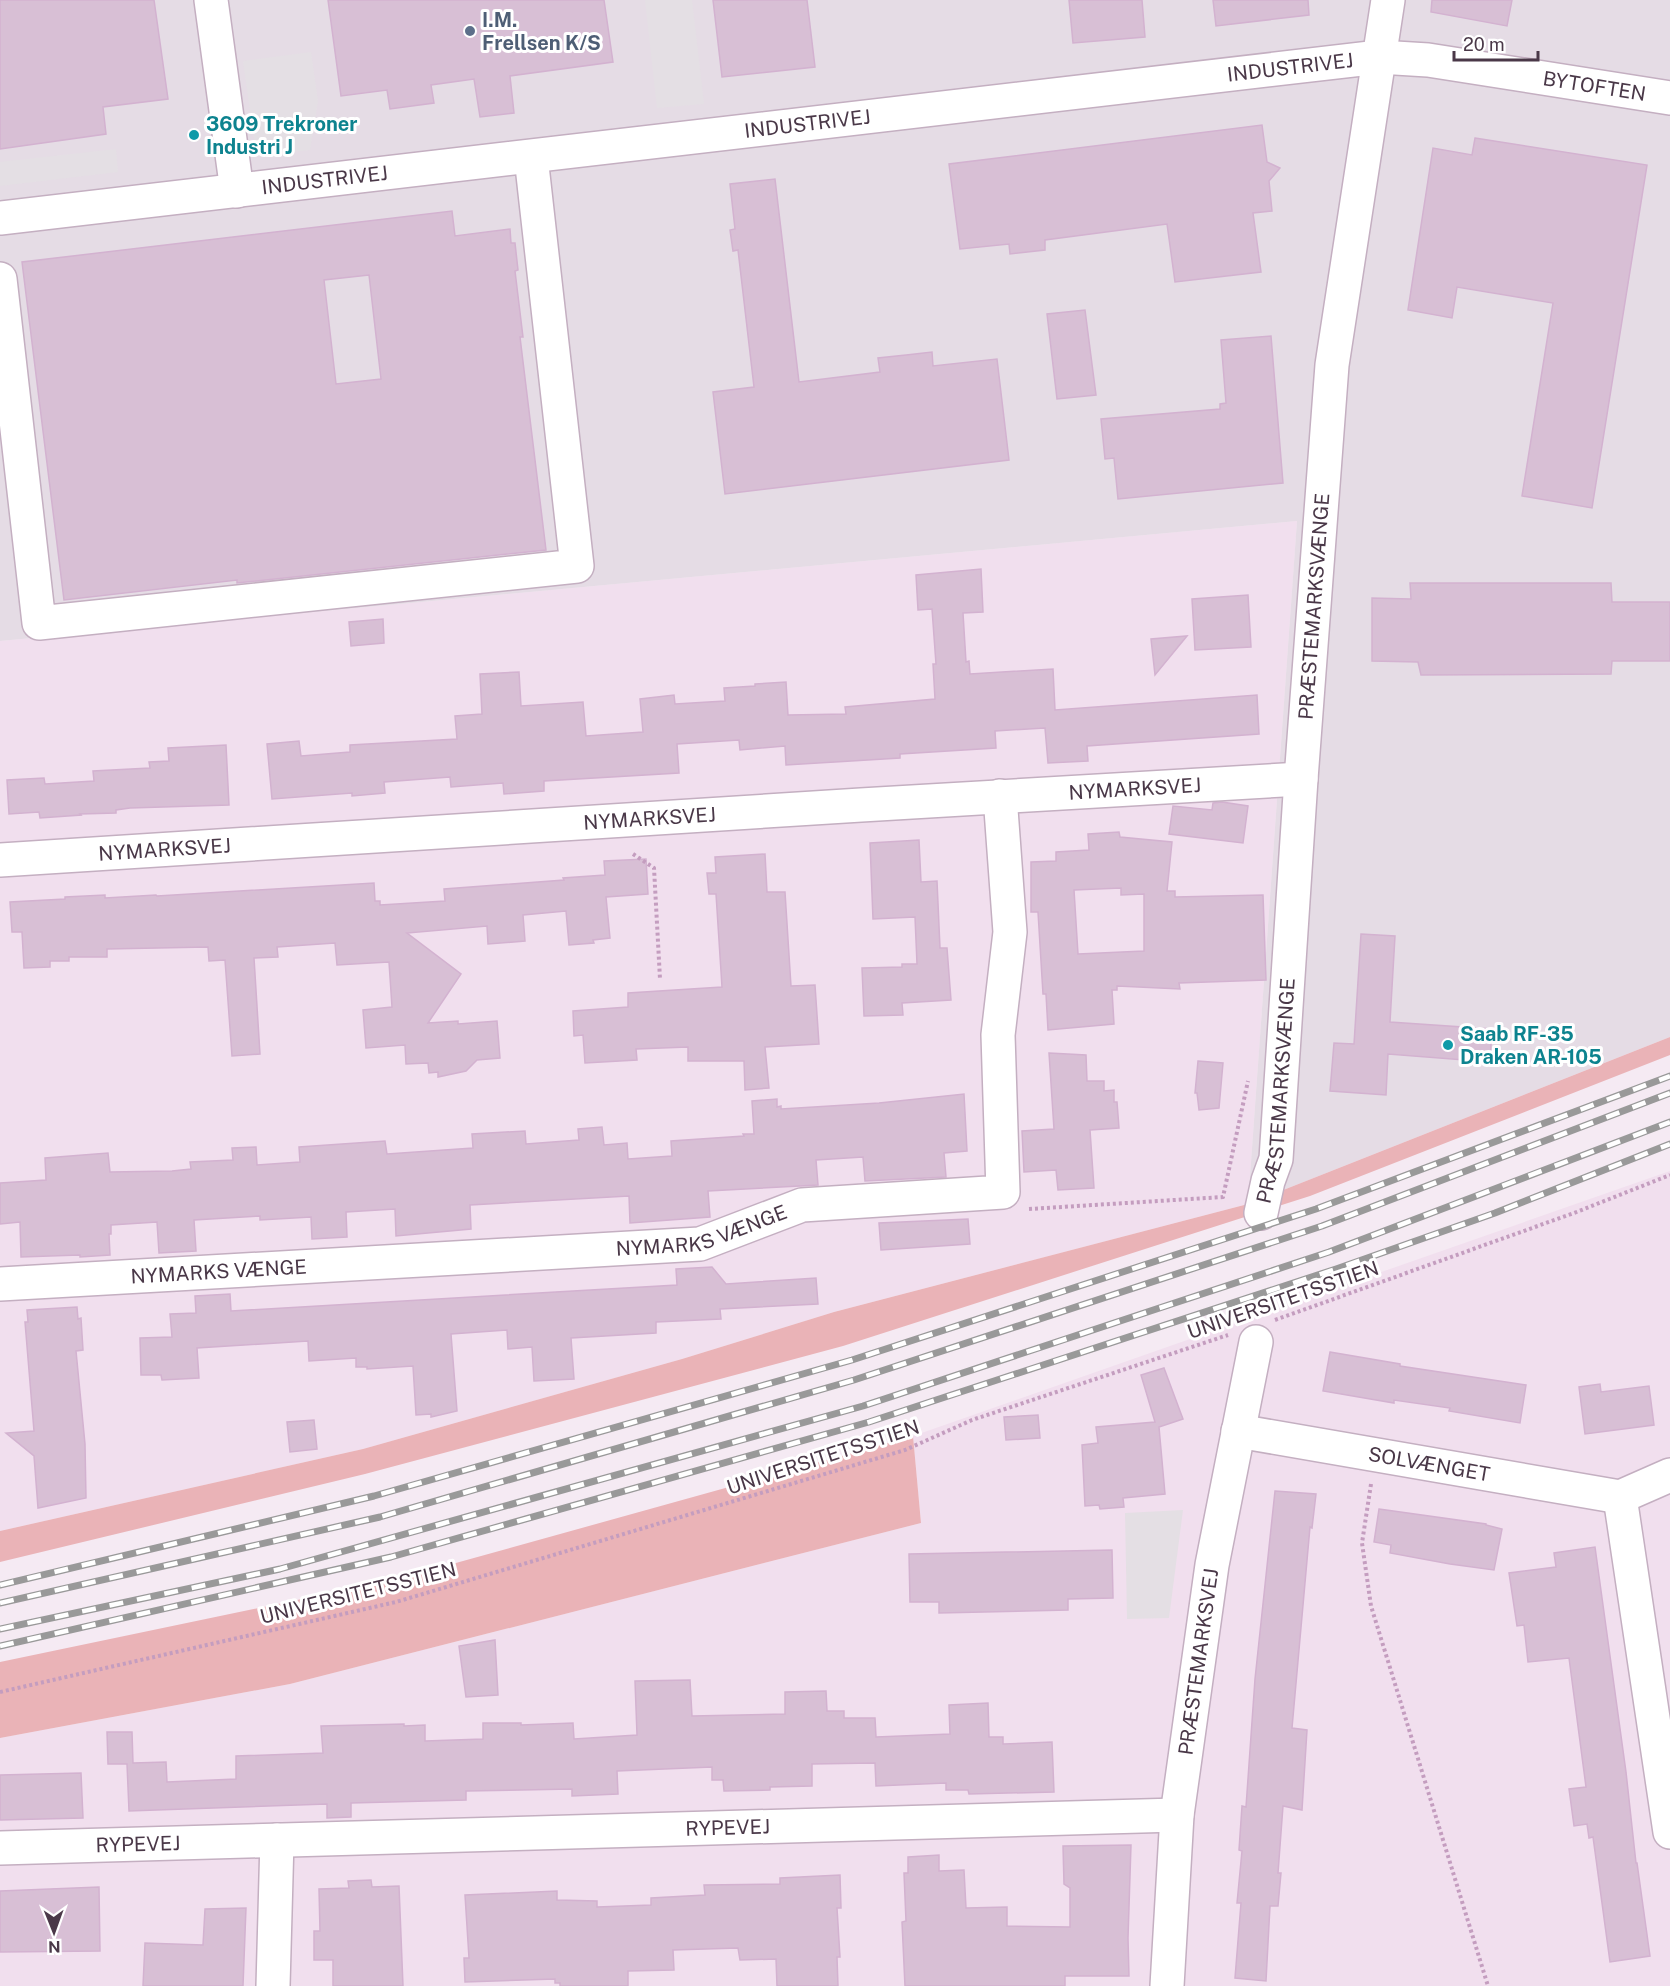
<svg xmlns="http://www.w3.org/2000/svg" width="1670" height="1986" viewBox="0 0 1670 1986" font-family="'Public Sans',sans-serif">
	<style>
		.residential { fill: #f1dfee }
		.industrial { fill: #e5dce5 }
		.green { fill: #eab3b7 }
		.parking { fill: #e4dfe4 }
		.building { fill: #d8bfd5; stroke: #d3b2d0; stroke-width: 1.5; fill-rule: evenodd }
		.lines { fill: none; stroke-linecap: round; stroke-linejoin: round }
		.minor-casing { stroke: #c4afc1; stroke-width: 36 }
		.path { stroke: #c49dbf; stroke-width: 4; stroke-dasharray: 3 3; stroke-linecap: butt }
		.minor { stroke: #fff; stroke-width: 33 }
		.rail-casing { stroke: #999; stroke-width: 7 }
		.rail { stroke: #fff; stroke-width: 4.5; stroke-dasharray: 14; stroke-linecap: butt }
		.service-dot { fill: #5c6f8a; stroke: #fff; stroke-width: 2 }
		.culture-dot { fill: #0f9aa8; stroke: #fff; stroke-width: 2 }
		.labels { text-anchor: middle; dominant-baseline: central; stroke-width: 6; stroke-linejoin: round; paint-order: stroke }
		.service-label { font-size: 20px; font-weight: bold; fill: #4e5e75; stroke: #fff; text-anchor: start }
		.street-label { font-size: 20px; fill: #4a3848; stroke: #fff }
		.culture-label { font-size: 20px; font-weight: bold; fill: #0d838f; stroke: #fff; text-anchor: start }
	</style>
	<rect width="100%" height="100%" fill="#f5eaf3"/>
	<g class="residential">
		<path d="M1297,521l-49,683 -414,108 -152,47 -319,90 -363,82v-890z"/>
		<path d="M1670,1171v815h-1670v-248l290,-54 631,-161 -8,-87z"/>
	</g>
	<path class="industrial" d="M0,0h1670v1037l-422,167 49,-683 -1297,120z"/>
	<g class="green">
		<path d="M1670,1037v18l-360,141 -467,150 -478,128 -365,88v-31l363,-82 319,-90 152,-47 414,-108z"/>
		<path d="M913,1436l8,87 -631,161 -290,54v-76l398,-83z"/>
	</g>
	<g class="parking">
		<path d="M645,0h47l12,104 -47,4z"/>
		<path d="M311,52l7,49 -8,49 -42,5 -13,-9 -12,-85z"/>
		<path d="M116,149l2,23 -118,14v-24z"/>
		<path d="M1183,1510l-14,108 -42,1 -2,-106z"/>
	</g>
	<g class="building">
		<path d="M0,0h154l14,99 -65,8 3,27 -106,15z"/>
		<path d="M328,0h276l9,62 -103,14 4,37 -34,4 -6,-38 -43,6 3,18 -44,6 -3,-19 -46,6z"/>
		<path d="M713,0h94l8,67 -93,10z"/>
		<path d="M1069,0h73l3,37 -72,6z"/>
		<path d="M1213,0h95l1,15 -93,11z"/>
		<path d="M1432,0h80l-5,26 -76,-14z"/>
		<path d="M1262,125l5,37 13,6 -11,13 3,30 -19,2 8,59 -86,10 -8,-58 -122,16v10l-35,4 -1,-10 -49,5 -11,-85z"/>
		<path d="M1475,138l172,27 -55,343 -70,-12 31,-193 -96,-16 -5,31 -44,-8 25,-162 39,7z"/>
		<path d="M775,179l24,203 81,-10 -2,-14 28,-3 26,-3 1,14 64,-7 12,101 -284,34 -12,-102 41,-5 -16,-137 -5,1 -3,-21 5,-1 -5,-45z"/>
		<path d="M452,211l3,25 55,-7 1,14h4l3,27 -3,1 8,66h-3l26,213 -309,33v-3l-173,20 -42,-338zM369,275l12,104 -45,5 -12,-104z"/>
		<path d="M1085,310l11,85 -39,4 -10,-85z"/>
		<path d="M1271,336l12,147 -165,16 -4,-41 -9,1 -4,-40 119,-10v-5l6,-1 -5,-63z"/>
		<path d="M981,569l2,43 -20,1 3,49 3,-1 1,13 83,-5 2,41 202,-15 2,39 -172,12 1,15 -40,2 -3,-35 -50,3 1,17 -96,6v4l-114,7 -1,-19 -45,4 -1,-10 -62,4 2,29 -135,8v10l-40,3 -1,-11 -52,4 -1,-10 -66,5 1,11 -33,3v-3l-80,6 -5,-55 32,-3 2,15 49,-4v-7l107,-6 -2,-23 27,-2 -2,-40 39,-2 2,34 62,-4 3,34 57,-4 -3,-33 34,-4 1,9 50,-3 -1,-13 31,-2v-2l31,-2 2,33 58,-1 -1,-7 90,-8 -2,-35h3l-4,-55 -14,1 -2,-35z"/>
		<path d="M1410,583h201l1,19h58v59h-58l-1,13 -190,1 -3,-13 -46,-1v-63l39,1z"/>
		<path d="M1248,595l3,52 -56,3 -3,-51z"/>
		<path d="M383,619l1,24 -33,3 -2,-24z"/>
		<path d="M1187,636l-32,39 -4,-36z"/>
		<path d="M226,745l3,60 -99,3 -14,2v3l-36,1 1,1 -41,3 -1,-6 -30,2 -2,-34 37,-2 1,6 49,-3 -1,-10 57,-3 -1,-6 20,-1 -1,-13z"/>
		<path d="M1222,802l26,4 -5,37 -74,-9 4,-28 39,4 1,-7z"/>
		<path d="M1119,832l1,5 52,5 -5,49h8v6l88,-2 3,85 -87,3 1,6 -63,-3v4h-5l2,34 -66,6 -2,-36h-3l-5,-82h-7v-50l25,-1v-9l33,-2 -1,-16zM1121,888v7l23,-1v57l-66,3 -4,-64z"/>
		<path d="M919,840l2,42 16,-1 3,67h7l4,52 -49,3 1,12 -39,1 -2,-48 40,-1v-3h15l-2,-47 -42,2 -3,-76z"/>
		<path d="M765,854l2,38h18l6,94 24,-1 4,59 -54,3 4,41 -24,2 -1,-29h-56v-14l-52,2 1,11 -52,3 -2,-28 -9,1 -1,-25 55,-4v-14l94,-6 -6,-93h-7l-2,-21h9l-1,-16z"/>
		<path d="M646,859l2,35 -42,3 4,41 -17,2 1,3 -25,2 -3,-34 -43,4 2,26 -37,3 -1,-18 -80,7 54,41 -33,49 30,-2v3l39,-3 3,37 -23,2 -11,11 -28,6v-5l-9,1 -1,-10 -22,1 -1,-19 -39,3 -3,-38 29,-3 -3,-45 -52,3 -2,-22 -58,4 1,10 -24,1 6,96 -28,2 -7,-96 -16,1 -1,-14 -101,2v8h-38v4h-19v6l-26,1 -2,-36h-10l-2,-30 55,-3v-2l40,-2v3l51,-3 1,1 217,-13 1,18h5v4l65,-4 -1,-12 120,-9 -1,-2 42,-3 -1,-14z"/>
		<path d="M1361,934l34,2 -5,86 102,7 -2,33 -102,-8 -2,41 -56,-4 4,-48 20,1z"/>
		<path d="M1049,1053l37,2 1,26h17v10l10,-1v12h3l2,26 -29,2 4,58 -36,2 -2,-20 -32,2 -2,-41 32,-2z"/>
		<path d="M1198,1061l25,2 -4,45 -20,2 -2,-17h-2z"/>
		<path d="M964,1094l3,57 -23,2 2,24 -81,4 -2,-24 -47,3 2,25 -110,6 2,26 -80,6 -1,-27 -159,9 1,24 -75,7 -1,-27 -49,3 1,25 -35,2 -1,-22 -51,3v-4l-66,4 2,31 -37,2 -2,-31 -46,3v9h-2l1,21 -30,2v-2l-59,2 -1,-35 -20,2v-41l46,-3 -1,-22 63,-5 2,19 62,-1 19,-2 -1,-7 43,-2 -1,-12 24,-1 1,18 43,-3 -1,-15 86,-6 2,13 86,-6 -1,-14 53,-3 1,13 53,-4 -1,-11 24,-2 2,18 23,-2 1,16 44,-3 -1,-15 73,-5 -1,-2h11l-2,-33 25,-2v8l4,-1v3l98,-6z"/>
		<path d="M968,1219l2,25 -89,6 -2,-27z"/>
		<path d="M712,1267l14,17 90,-6 2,26 -98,5 1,10 -65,3v11l-85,5 3,41 -40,2 -2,-34 -24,2 -1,-19 -56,4 6,77 -26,6v-3l-15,1 -3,-49 -46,3v-2h-11v-9l-47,3 -1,-20 -111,7 2,30 -37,2 -1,-5h-20l-1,-37 32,-1 -2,-23 26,-1 -1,-17 35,-2 1,17 446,-26 -1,-16z"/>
		<path d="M77,1307l1,12 3,-1 2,32 -7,1 9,93 1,54 -48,10 -4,-52 -28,-23 28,-2 -9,-109h3l-1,-12z"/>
		<path d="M1330,1352l70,12v2l126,19 -6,38 -71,-12 1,-3 -56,-8v3l-71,-12z"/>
		<path d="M1164,1368l19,51 -24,8 6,67 -42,4 1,9 -24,2 -1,-4 -14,1 -3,-61 16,-2 -2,-16 59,-5 -14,-47z"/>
		<path d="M1600,1384l1,8 48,-6 5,39 -69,9 -6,-47z"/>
		<path d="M1038,1415l2,23 -34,2 -2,-23z"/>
		<path d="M314,1420l3,29 -27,3 -3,-30z"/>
		<path d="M1275,1491l41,3 -4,34 -2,-1 -18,201 15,2 -5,80 -19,-4 -5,67h3l-3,33h-8l-4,75 -31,-3 6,-75h-4l5,-52 -3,-1 3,-44 4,1 9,-128z"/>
		<path d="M1379,1509l107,15v1l16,4 -8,41 -44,-6 -60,-11 1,-8 -17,-3z"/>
		<path d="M1595,1547l31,225 10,91h1l13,93 -40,6 -17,-125 -4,1 -2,-14 -13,2 -5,-37 17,-2 -17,-129 -41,4 -4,-37 -7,1 -8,-53 47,-6 -2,-14z"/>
		<path d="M1112,1550l1,48 -45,1v11l-129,3v-11h-29l-1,-48z"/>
		<path d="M495,1640l3,55 -32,2 -7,-51z"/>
		<path d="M690,1680l2,36 93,-2v-22l41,-1 1,20h17v7h31l1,19 74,-3 -1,-29 39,-2 1,34h14v7l49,-2 2,50 -85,2 -1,-4h-22v-7l-70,3 -1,-23 -63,1v22l-42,1v3l-46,1 -1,-11h-11v-13l-95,4 1,23 -46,2v-7l-106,2v9l-115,3v14l-24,1v-14l-198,7 -2,-47h-19l-1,-32h25l1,31 33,-1 1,20 69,-3v-23l87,-3 -2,-27 83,-2v2l21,-1v16l58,-2v-16h38v2l52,-2 1,16 63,-4 -2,-54z"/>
		<path d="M81,1773l2,45 -83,2v-45z"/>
		<path d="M1131,1845l-3,93 1,38h-64v10h-160l-3,-64 4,-1 -2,-48h4v-16l31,-2v16l25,-1 2,38 41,-1v19l63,1v-39l-6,-4 -1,-38z"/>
		<path d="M840,1875l1,33h-4l3,49h-3l1,29h-61l-1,-27 -36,1 -2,-12 -65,2 1,20 -46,1v15h-68v-3h-5v-4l-90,3 -1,-24h5l-4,-63 92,-4v9l40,1v6l54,-2v-7l54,-3 -1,-10 76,-1v-6z"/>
		<path d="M371,1880l1,7 27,-1 4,100h-70v-26h-19v-29h6l-1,-42 30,-1 -1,-7z"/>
		<path d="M99,1887l1,64 -100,1v-61z"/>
		<path d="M246,1908l-3,78h-100l2,-43 58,2 2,-36z"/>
	</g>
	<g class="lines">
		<defs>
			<g id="minor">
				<path d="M211,0l26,191"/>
				<path id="s1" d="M0,218l1379,-161 49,3 242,38"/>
				<path d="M0,279l39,344 538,-57 -46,-409"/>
				<path id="s2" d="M0,860l861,-55 440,-26"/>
				<path id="s3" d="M1261,1213l7,-32 8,-22 25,-380 31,-414 56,-365"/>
				<path id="s4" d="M0,1284l700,-40 102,-39 201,-13 -5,-157 12,-103 -10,-136"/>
				<path id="s5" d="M1238,1431l382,66 50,-22"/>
				<path d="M1620,1497l50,335"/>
				<path id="s6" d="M0,1848l1177,-33"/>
				<path d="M273,1986l4,-146"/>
				<path id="s7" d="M1167,1986l10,-171 35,-250 44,-223"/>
			</g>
		</defs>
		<use href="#minor" class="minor-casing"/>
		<g class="path">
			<path d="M633,854l21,14 6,111"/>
			<path d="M1029,1209l194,-12 25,-116"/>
			<path d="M1275,1320l299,-107 96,-38"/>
			<path d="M1371,1484l-9,59 9,63 117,380"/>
			<path d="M0,1692l396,-90 509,-152 67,-30 256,-85"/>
		</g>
		<use href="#minor" class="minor"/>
		<defs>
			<g id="rail">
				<path d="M0,1585l374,-89 478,-136 464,-151 354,-133"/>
				<path d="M0,1603l380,-86 474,-137 468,-154 348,-133"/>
				<path d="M0,1629l280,-60 583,-163 466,-154 341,-130"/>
				<path d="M0,1646l391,-89 478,-135 467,-153 159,-56 175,-69"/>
			</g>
		</defs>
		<use href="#rail" class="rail-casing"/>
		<use href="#rail" class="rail"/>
	</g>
	<circle class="service-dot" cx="470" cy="31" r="6"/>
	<g class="culture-dot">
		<circle cx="194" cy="135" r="6"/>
		<circle cx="1448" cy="1045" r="6"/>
	</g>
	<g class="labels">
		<g class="service-label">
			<text x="482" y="20">I.M.<tspan x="482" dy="23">Frellsen K/S</tspan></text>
		</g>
		<g class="street-label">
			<text stroke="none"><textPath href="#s1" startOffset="1299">INDUSTRIVEJ</textPath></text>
			<text stroke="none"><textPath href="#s1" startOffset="1606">BYTOFTEN</textPath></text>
			<text stroke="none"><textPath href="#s1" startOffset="813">INDUSTRIVEJ</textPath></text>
			<text stroke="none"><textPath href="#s1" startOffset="327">INDUSTRIVEJ</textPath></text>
			<text stroke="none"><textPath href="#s3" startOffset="610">PRÆSTEMARKSVÆNGE</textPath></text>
			<text stroke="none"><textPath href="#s2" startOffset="1137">NYMARKSVEJ</textPath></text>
			<text stroke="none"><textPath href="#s2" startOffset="651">NYMARKSVEJ</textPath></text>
			<text stroke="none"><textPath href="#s2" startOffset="165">NYMARKSVEJ</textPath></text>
			<text stroke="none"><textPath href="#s3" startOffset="124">PRÆSTEMARKSVÆNGE</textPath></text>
			<text stroke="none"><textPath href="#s4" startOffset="705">NYMARKS VÆNGE</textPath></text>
			<text stroke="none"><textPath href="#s4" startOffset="219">NYMARKS VÆNGE</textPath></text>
			<text transform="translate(1283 1300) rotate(-19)">UNIVERSITETSSTIEN</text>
			<text transform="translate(823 1457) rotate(-18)">UNIVERSITETSSTIEN</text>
			<text stroke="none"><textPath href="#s5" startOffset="194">SOLVÆNGET</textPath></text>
			<text transform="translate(358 1593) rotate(-14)">UNIVERSITETSSTIEN</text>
			<text stroke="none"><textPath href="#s7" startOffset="326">PRÆSTEMARKSVEJ</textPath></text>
			<text stroke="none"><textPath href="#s6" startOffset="728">RYPEVEJ</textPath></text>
			<text stroke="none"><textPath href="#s6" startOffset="138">RYPEVEJ</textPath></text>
		</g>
		<g class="culture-label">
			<text x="206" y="124">3609 Trekroner<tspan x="206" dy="23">Industri J</tspan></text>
			<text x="1460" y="1034">Saab RF-35<tspan x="1460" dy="23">Draken AR-105</tspan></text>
		</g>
	</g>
	<g transform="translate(54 1932) rotate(179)" stroke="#ffffff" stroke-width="4.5" paint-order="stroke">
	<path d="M0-4.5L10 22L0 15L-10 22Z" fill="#4a3848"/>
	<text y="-9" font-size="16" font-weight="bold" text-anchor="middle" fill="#4a3848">N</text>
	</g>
	<path d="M1454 51v9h84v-9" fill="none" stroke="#4a3848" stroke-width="3"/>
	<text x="1463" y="51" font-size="18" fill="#4a3848" stroke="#ffffff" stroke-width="4.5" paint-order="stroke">20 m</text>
</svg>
